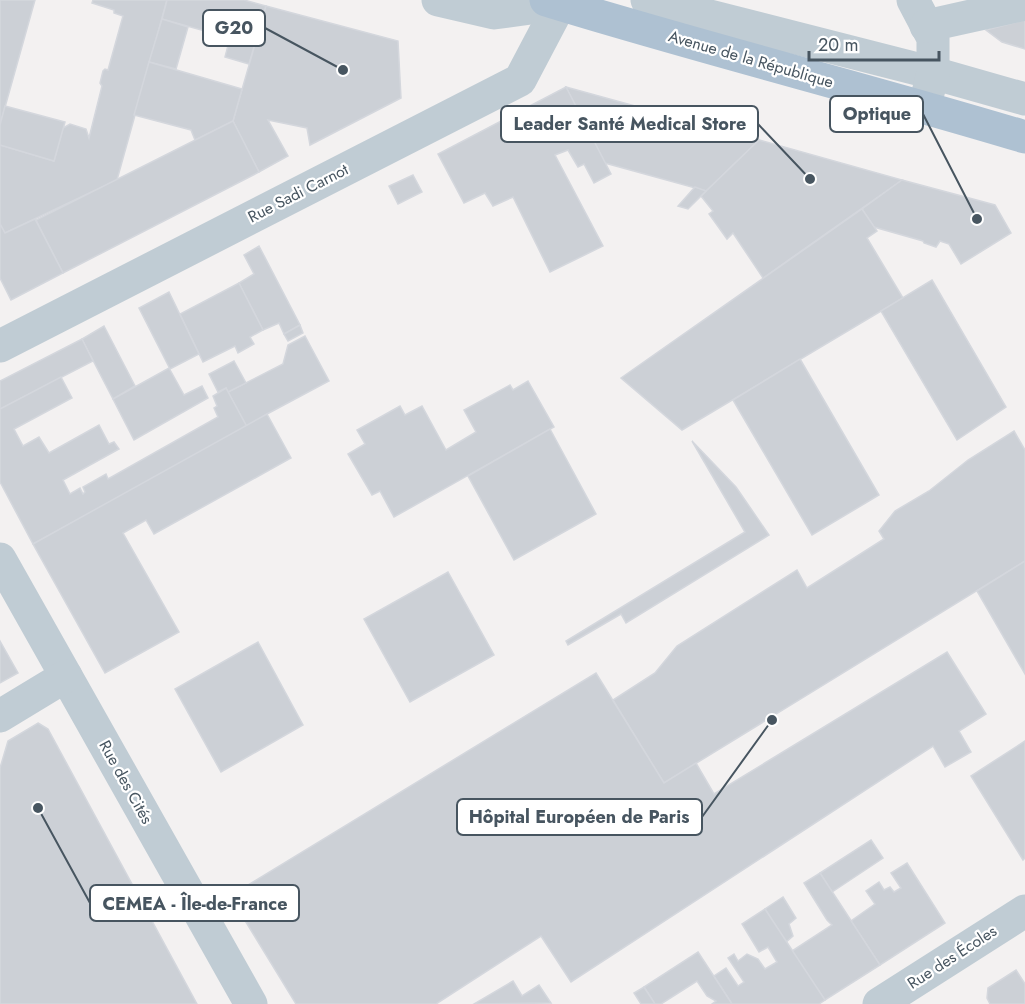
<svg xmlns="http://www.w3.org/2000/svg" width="1025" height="1004" viewBox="0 0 1025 1004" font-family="Jost,sans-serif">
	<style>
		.building { fill: #ccd0d6; stroke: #d4d7dd; stroke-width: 1.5 }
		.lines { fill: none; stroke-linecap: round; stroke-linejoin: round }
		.minor { stroke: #c0ccd4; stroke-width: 33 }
		.major { stroke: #aec1d2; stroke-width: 33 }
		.labels { text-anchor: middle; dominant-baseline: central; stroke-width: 4.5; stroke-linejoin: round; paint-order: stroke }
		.street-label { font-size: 16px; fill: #475560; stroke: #fff }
		.leader { fill: none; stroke: #475560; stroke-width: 2 }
		.callout-dot { fill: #475560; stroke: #fff; stroke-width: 2 }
		.callout { fill: #fff; stroke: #475560; stroke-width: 2 }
		.callout-label { font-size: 18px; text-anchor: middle; font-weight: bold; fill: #475560 }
	</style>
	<rect width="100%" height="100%" fill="#f3f1f1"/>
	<g class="building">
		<path d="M0,0h35l-35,125z"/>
		<path d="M93,0h74l-50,180 -112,53 -5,-9v-79l54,16 9,-33 7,-4 16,5 3,9 13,-52 -2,-3 3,-12 2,-2 3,1 15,-54 -9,-3v-3l-22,-7z"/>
		<path d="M167,0h77l22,6 -17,58 -24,-7 5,-19 -68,-19z"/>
		<path d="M266,6l132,35 3,57 -91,47 -3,-17 -39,-8 20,36 -29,16 -26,-51z"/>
		<path d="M162,19l26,8 -12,42 -27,-7z"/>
		<path d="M1025,20v29l-23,-7 -16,-12z"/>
		<path d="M149,62l93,27 -9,32 -38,19 -4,-10 -57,-15z"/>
		<path d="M566,87l193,53 -53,51 -101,-28z"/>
		<path d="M566,87l45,87 -17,9 -10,-19 -6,3 -10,-17 -13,5 48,91 -53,26 -37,-75 -20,9 -8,-13 -21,10 -26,-49z"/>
		<path d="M5,106l60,16 -11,39 -54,-16v-20z"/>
		<path d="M233,121l26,51 -196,101 -27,-53z"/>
		<path d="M759,140l143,40 -139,98 -30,-45 -6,6 -18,-25 4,-3 -12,-15z"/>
		<path d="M413,175l9,17 -24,12 -9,-18z"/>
		<path d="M902,180l93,25 16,28 -50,31 -12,-20 -9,-3 -4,6 -12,-4 -1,-2 -49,-14 -12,-18z"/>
		<path d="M695,187l11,4 -18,18 -10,-3z"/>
		<path d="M862,209l15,22 -10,7 36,60 -221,132 -61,-52z"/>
		<path d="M35,219l28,54 -52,27 -11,-22v-54l5,9z"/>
		<path d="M259,246l41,79 -16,9 -5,-11 -16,7 -24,-47 15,-9 -10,-19z"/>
		<path d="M932,280l74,127 -49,33 -76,-129z"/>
		<path d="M239,283l24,47 -13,7 4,7 -16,9 -3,-7 -32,16 -23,-48z"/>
		<path d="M169,292l30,62 -29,15 -31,-61z"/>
		<path d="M300,325l3,8 -15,8 -4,-7z"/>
		<path d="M104,326l31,60 -22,13 -31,-60z"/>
		<path d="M305,336l24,45 -62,33 -20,13 -19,-35 55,-28 5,-19z"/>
		<path d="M82,339l11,22 -93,48v-28z"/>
		<path d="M800,359l79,136 -67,40 -79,-135z"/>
		<path d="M234,361l12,22 -18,9 -2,-4 -8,4 -9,-18z"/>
		<path d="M169,368l15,27 18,-9 6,12 -74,42 -21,-41z"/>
		<path d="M61,377l11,21 -58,31 9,17 16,-9 10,16 50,-28 10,19 5,-2 5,7 -56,31 7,14 10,-6 3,6 2,-2 -2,-5 23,-13 2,5 110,-62 -4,-9 3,-2 -4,-10 13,-8 21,39 -214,117 -33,-62v-73z"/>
		<path d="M528,381l26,46 -160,90 -14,-26 -8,4 -24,-41 17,-10 -8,-14 43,-24 5,9 17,-9 24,44 30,-18 -12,-22 46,-25 3,5z"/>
		<path d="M267,414l24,44 -137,76 -8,-14 -23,13 56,99 -74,41 -72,-129z"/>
		<path d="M550,429l46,85 -82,46 -46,-84z"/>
		<path d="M1014,431l11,19v111l-361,222 -51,-83 42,-27 22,-27 120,-76 10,18 77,-49 -5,-8 16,-20 34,-20 39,-31z"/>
		<path d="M692,441l44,46 33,48 -143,88 -5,-9 -53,31 -2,-4 179,-109z"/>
		<path d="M1025,561v113l-48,-83z"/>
		<path d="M448,572l46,83 -84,47 -46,-83z"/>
		<path d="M0,641l18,32 -18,10z"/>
		<path d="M258,642l45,83 -82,47 -46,-83z"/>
		<path d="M947,652l39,62 -27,17 12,21 -26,15 -12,-21 -362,236 -30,-46 -105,68h-140l-66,-108 366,-223 68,110 32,-20 18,31z"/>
		<path d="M38,723l10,6 149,275h-197v-236l8,-27z"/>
		<path d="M1025,741v117l-2,2 -52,-84z"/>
		<path d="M871,840l12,18 -51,34 -12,-19z"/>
		<path d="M907,863l38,60 -65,42 -29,-44 24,-17 -9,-13 13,-9 5,8 6,-3 4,5 7,-4 -10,-15z"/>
		<path d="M820,873l60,92 -55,35 -33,-49 40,-26 -5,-5 -23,-37z"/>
		<path d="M783,897l13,21 -7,6 4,12 -7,6 -21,-33z"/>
		<path d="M765,909l60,91 -6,4h-87l-18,-28 12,-8 12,18 6,-4 -16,-24 6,-4 4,7 9,-7 11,5 7,10 12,-7 -9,-15 -9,5 -17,-28z"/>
		<path d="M698,952l34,52h-20l4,-3 -9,-5 -10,-15 -36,23h-6l-11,-17z"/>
		<path d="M1016,970l9,14v20h-35l-3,-6 1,-10z"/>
		<path d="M513,981l9,15 17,-11 12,18 -77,1z"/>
		<path d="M644,987l11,17h-14l-7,-11z"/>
	</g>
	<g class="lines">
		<g class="minor">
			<path d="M438,0l56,13 66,-9"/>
			<path d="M647,0l286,73 92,26"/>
			<path d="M913,0l20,38v35l-5,20"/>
			<path d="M926,26l99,-22"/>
			<path d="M0,346l520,-266 40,-76"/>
			<path d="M0,559l251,445"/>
			<path d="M0,716l66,-40"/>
			<path d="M879,1004l146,-93"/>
		</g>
		<path class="major" d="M546,0c159,49 320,89 479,137"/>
	</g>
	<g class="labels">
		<g class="street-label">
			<text transform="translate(751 59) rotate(16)">Avenue de la République</text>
			<text transform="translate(298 193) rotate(-27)">Rue Sadi Carnot</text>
			<text transform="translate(126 782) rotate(61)">Rue des Cités</text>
			<text transform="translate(952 957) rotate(-33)">Rue des Écoles</text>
		</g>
	</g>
	<path class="leader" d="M343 70L265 28M977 219L923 114M810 179L758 124M772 720L702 817M38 808L90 903"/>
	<g class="callout-dot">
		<circle cx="343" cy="70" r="6"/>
		<circle cx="977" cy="219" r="6"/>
		<circle cx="810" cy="179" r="6"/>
		<circle cx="772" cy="720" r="6"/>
		<circle cx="38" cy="808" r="6"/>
	</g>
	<g class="callout">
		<rect x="203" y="10" width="62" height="36" rx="6"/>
		<rect x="830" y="96" width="93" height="36" rx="6"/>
		<rect x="501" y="106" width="257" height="36" rx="6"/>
		<rect x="457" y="799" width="245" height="36" rx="6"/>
		<rect x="90" y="885" width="209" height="36" rx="6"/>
	</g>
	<g class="callout-label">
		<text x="234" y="34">G20</text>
		<text x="877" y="120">Optique</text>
		<text x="630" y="130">Leader Santé Medical Store</text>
		<text x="579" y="823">Hôpital Européen de Paris</text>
		<text x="195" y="910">CEMEA - Île-de-France</text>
	</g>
	<path d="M809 51v9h130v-9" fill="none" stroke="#475560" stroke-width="3"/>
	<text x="818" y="51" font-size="18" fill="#475560" stroke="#ffffff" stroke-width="4.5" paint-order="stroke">20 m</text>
</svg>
